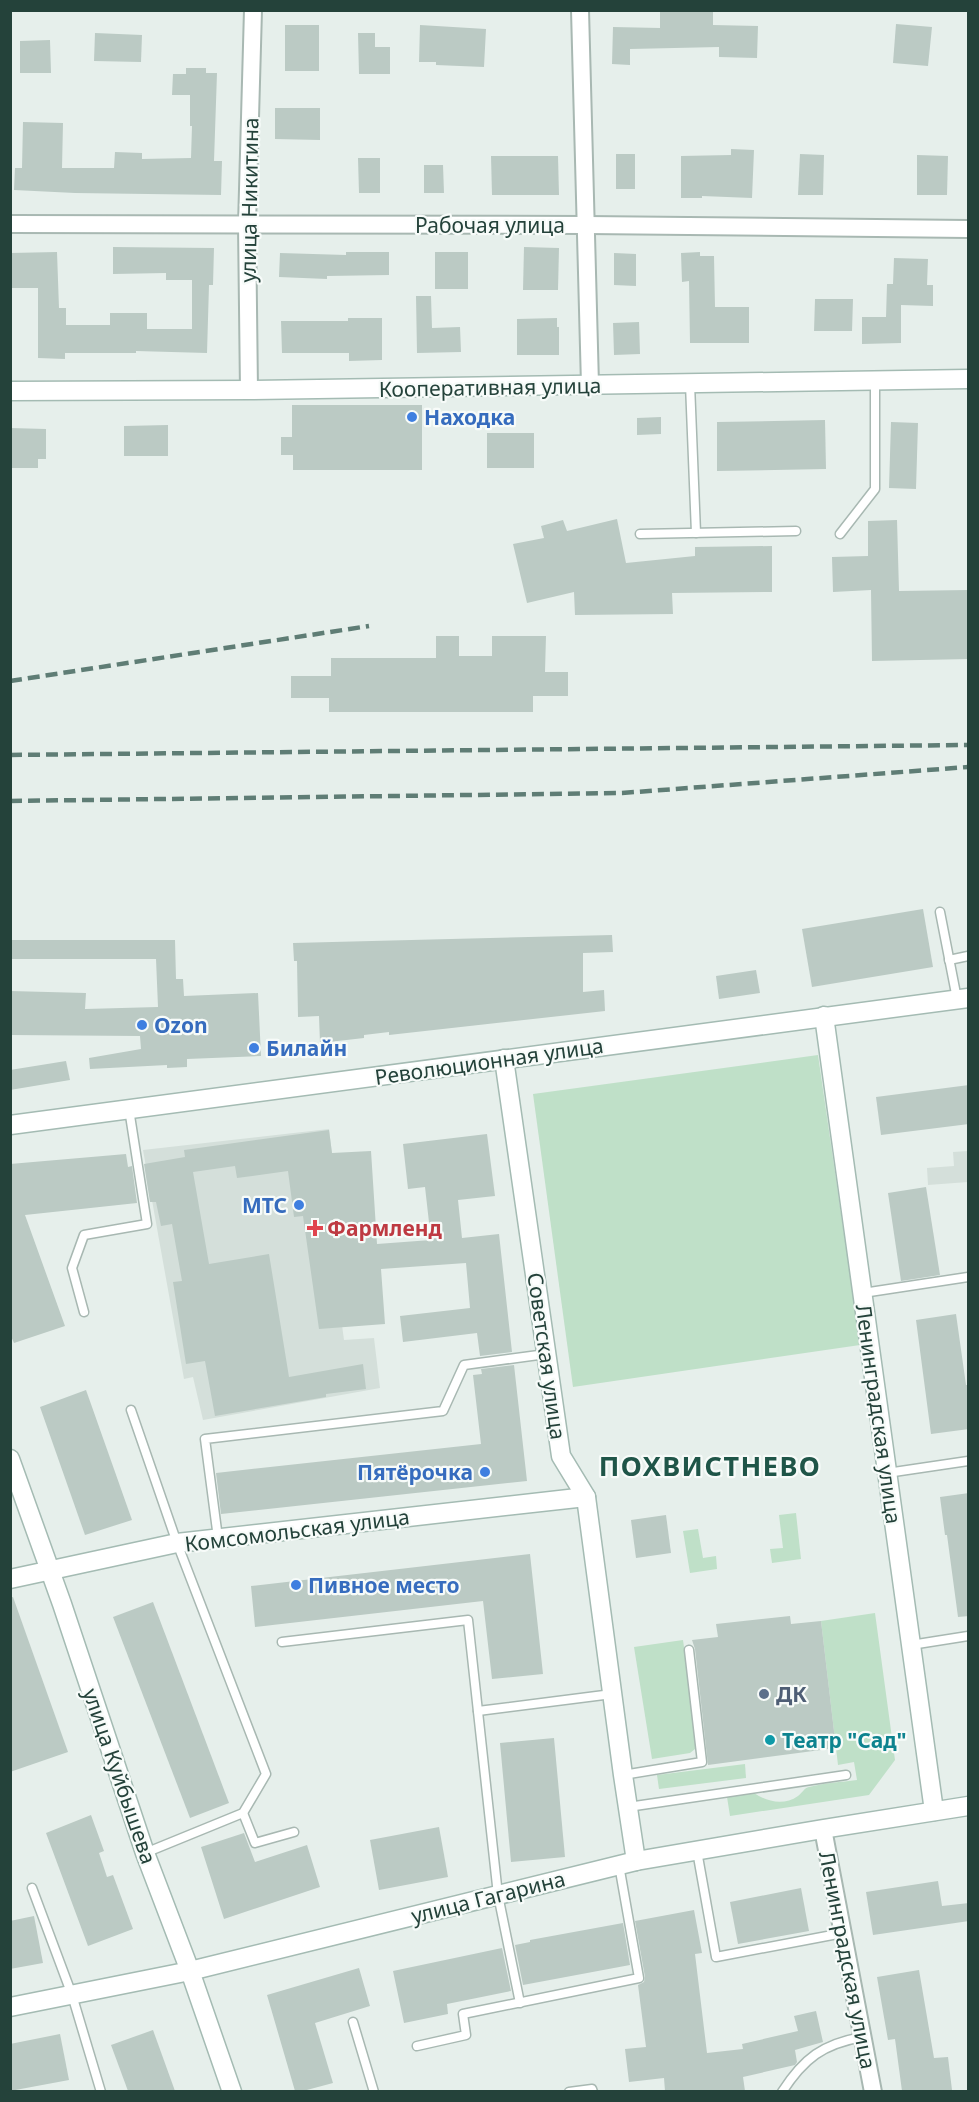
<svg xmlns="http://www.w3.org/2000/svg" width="979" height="2102" viewBox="0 0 979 2102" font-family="'Noto Sans',sans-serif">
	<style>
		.built { fill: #d4dfda }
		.green { fill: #bfe0c8 }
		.building { fill: #bbcac4 }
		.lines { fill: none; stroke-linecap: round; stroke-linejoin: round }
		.lane-casing { stroke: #a8b8b2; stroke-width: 11 }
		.street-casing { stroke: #a8b8b2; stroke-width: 20 }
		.secondary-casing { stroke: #a4bbb3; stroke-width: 21 }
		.lane { stroke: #fff; stroke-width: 8 }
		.street { stroke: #fff; stroke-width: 16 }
		.secondary { stroke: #fff; stroke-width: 18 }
		.rail { stroke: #5f7d75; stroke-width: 4.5; stroke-dasharray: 12 6; stroke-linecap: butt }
		.shop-dot { fill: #3f7fe0; stroke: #f7fbf9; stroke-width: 2 }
		.health-dot { fill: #e0444e; stroke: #f7fbf9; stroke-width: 2 }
		.service-dot { fill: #5c6f8a; stroke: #f7fbf9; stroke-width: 2 }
		.culture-dot { fill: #0f9aa8; stroke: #f7fbf9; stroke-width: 2 }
		.labels { text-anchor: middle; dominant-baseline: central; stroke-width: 4.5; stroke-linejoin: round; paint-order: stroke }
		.street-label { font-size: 21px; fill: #24423a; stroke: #f7fbf9 }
		.shop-label { font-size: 21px; font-weight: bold; fill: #366cbe; stroke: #f7fbf9; text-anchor: start }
		.health-label { font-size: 21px; font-weight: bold; fill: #be3a42; stroke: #f7fbf9; text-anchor: start }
		.service-label { font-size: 21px; font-weight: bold; fill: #4e5e75; stroke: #f7fbf9; text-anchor: start }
		.culture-label { font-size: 21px; font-weight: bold; fill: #0d838f; stroke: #f7fbf9; text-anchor: start }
		.district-label { font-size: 27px; font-weight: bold; letter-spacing: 1.5px; fill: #1f5548; stroke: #f7fbf9 }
	</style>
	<rect width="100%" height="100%" fill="#e6efeb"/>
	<g class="built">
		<path d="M329,1129l12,99 -9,22 12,90 30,-2 6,50 -177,32 -10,-43 -9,2 -41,-229z"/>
		<path d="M968,1151v31l-40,3 -1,-17 27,-2 -1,-14z"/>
	</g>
	<g class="green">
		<path d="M818,1055l42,290 -287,42 -40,-293z"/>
		<path d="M796,1513l5,46 -29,4 -2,-14 13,-1 -4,-33z"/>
		<path d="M698,1529l5,29 13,-2 1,13 -27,4 -7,-42z"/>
		<path d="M875,1613l20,147 -26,35 -139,21 -3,-19 27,-4c13,9 30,13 44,3 5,-4 6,-8 11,-9 15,-4 32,-5 48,-7l-3,-18 -16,3 -17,-144z"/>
		<path d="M683,1640l14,101 -2,8 -5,4 -38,6 -18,-112z"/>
		<path d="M745,1764l1,14 -87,11 -2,-14z"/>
	</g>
	<g class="building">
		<path d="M660,10h53v15l45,1 -1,32 -38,-1v-10l-89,2v16l-18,-1 1,-37 47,1z"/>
		<path d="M896,24l36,3 -4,39 -35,-3z"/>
		<rect x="285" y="25" width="34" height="46"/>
		<path d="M420,25l66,4 -2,38 -48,-2v-3h-17z"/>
		<path d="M95,33l47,2 -1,27 -47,-1z"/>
		<path d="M358,33h17v14h15v27h-31z"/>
		<path d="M50,40l1,33h-31v-32z"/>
		<path d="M186,68h20v5h11l-3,88h8l-1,34 -146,-2 -61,-3 1,-22h7l1,-46 40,1 -1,45h52l1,-16 27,1v6l49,-1 1,-32h-2v-31h-18l1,-21h13z"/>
		<path d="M275,108h45v32l-45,-1z"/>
		<path d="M731,149l23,1 -2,48 -50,-2v2h-21v-42l50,-1z"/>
		<rect x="616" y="154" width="19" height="35"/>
		<path d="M800,154l24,1 -1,40h-25z"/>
		<path d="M917,155l31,1 -1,39h-30z"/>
		<path d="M491,156h67l1,39h-67z"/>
		<path d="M358,158h22v35h-21z"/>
		<path d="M424,165h19l1,28h-20z"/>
		<path d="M113,247l101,1 -1,37h-4l-2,68 -71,-2v2h-71v6l-27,-1v-70h-28v-35l47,-1 2,56h7v17h44v-12h37v16h45v-49h-26v-7l-53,1z"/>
		<path d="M524,247l35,1 -1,42h-35z"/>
		<path d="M346,252h43v23l-62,1v3l-48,-2 1,-24 66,2z"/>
		<rect x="435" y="252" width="33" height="37"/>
		<path d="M700,252v4h14l1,51h34v36h-59l-1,-62 -7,1 -1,-29z"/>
		<path d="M614,253l22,1v32l-22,-1z"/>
		<path d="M894,258l34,1 -1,26h6v21l-32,-1v38l-39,1v-27h24l1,-33h6z"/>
		<path d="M416,296h15l1,32 28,-1 1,25 -44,1z"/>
		<path d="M815,299h38l-1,32h-38z"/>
		<path d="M348,318h34v42l-33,1v-8h-67l-1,-32h67z"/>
		<path d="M557,318v9h2v28h-42v-36z"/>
		<path d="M639,322l1,32 -26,1 -1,-32z"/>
		<path d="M292,405h130v65h-129v-15h-12v-18h11z"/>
		<path d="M661,417v17l-24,1v-17z"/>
		<path d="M825,420l1,49 -109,2v-49z"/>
		<path d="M891,422l27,1 -2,66 -27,-1z"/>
		<path d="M168,425v31h-44v-30z"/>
		<path d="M10,428l36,1v30h-8v9h-28z"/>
		<rect x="487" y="433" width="47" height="35"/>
		<path d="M617,519l9,44 69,-7v-9l77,-1v46l-100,1 1,21 -98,1 -1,-23 -47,11 -14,-59 31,-6 -3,-12 22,-6 4,11z"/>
		<path d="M897,520l2,71 70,-1v69l-97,2 -1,-71 -38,2 -1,-35 36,-1v-35z"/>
		<path d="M436,636h23v20h33v-20h54l-1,36h23v24h-35v16h-204v-14h-38v-22h40v-18h105z"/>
		<path d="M923,909l10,58 -121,20 -10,-58z"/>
		<path d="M612,935l1,17 -30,1v39l21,-2 1,21 -216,24v-3l-25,3v3l-44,5 -1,-27 -21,1 -1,-56h-3l-1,-18z"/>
		<path d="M10,940h165l1,39h7l1,17 74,-3 3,63 -74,3v8l-20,1v-3l-77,4 -1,-11 52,-9 -1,-13 -130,-1v-44l76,2 -1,16 73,-2 -2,-48h-146z"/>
		<path d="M756,970l4,23 -41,6 -3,-23z"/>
		<path d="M66,1061l4,19 -60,10v-20z"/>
		<path d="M969,1085v39l-88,11 -5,-38z"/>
		<path d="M329,1130l3,23 39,-2 6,93 54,-4 -6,-53 -17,2 -5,-45 84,-10 8,62 -37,4 4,38 37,-4 13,118 -32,4 -3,-23 -74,9 -3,-26 70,-8 -4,-45 -85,6 4,55 -66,5 -16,-113 -9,1 -6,-46 -51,7 -2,-12 -42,6 16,92 60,-10 20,123 74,-13 3,25 -40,5v3l-111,19 -10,-55 -19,3 -13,-82 9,-1 -10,-57 -11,2 -5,-24h-6l-6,-38 41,-7 -1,-7z"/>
		<path d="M126,1154l2,13 4,-1 5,37 -112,12 40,111 -51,17 -4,-9v-170z"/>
		<path d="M926,1187l14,88 -39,6 -13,-88z"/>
		<path d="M956,1314l10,71h3v44l-38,5 -15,-114z"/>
		<path d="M514,1365l13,116 -306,33 -5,-41 265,-29 -8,-69 9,-1 -1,-5z"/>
		<path d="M86,1390l46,130 -47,15 -45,-128z"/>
		<path d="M969,1493v123l-11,1 -11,-82h-2l-5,-38z"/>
		<path d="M666,1515l5,38 -35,5 -5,-38z"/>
		<path d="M530,1554l13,120 -51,5 -9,-78 -228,26 -4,-41z"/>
		<path d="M13,1597l55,155 -58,20v-174z"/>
		<path d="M153,1602l76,201 -39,15 -77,-201z"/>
		<path d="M790,1616l1,8 30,-3 15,127 -128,17 -13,-116 -3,-9 26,-3 -2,-13z"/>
		<path d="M554,1738l11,119 -54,5 -11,-119z"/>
		<path d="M91,1815l13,36 -5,2 8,24 6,-2 20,54 -45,17 -42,-113z"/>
		<path d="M439,1827l9,50 -69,13 -9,-50z"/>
		<path d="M244,1833l11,29 52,-17 13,42 -96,32 -23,-72z"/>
		<path d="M938,1881l4,25 27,-3v18l-96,14 -7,-43z"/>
		<path d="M801,1888l8,43 -71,13 -8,-42z"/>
		<path d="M694,1910l8,43 -7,1 12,99 36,-4 -1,-5 56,-13 -4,-15 22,-5 7,31 -28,8 2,12 -2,3 -52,12 2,14h-80l-1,-13 -35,4 -4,-33 21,-2 -8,-62 6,-3 1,-5 -10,-56z"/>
		<path d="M34,1916l9,47 -33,6v-48z"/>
		<path d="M623,1923l7,42 -107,20 -8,-40 15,-3v-2z"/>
		<path d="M502,1948l9,43 -64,13 1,10 -44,9 -11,-52z"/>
		<path d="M359,1968l11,38 -55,17 18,60 -30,8h-8l-28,-96z"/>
		<path d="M919,1970l15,88 14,-1 4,33 -50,1 -7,-52 -7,1 -11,-63z"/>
		<path d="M153,2030l22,61h-47l-17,-46z"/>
		<path d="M60,2034l9,46 -59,11v-47z"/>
	</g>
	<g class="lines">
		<defs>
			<g id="lane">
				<path d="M690,384l6,149"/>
				<path d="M640,534l156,-3"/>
				<path d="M840,534l35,-45v-108"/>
				<path d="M940,912l17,87"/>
				<path d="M949,960l19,-4"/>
				<path d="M863,1293l105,-16"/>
				<path d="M84,1312l-12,-44 12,-33 63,-11 -18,-115"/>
				<path d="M131,1410l46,133 89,231 -23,39 -98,40"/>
				<path d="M887,1473l81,-12"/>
				<path d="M218,1538l-13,-99 238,-28 21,-46 82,-11"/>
				<path d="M282,1642l186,-22 30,275 22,108"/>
				<path d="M911,1645l57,-9"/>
				<path d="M478,1711l134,-17"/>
				<path d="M623,1775l79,-13 -13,-112"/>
				<path d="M628,1807l218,-32"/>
				<path d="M243,1813l12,30 39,-11"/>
				<path d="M697,1851l19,106 127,-24"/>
				<path d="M32,1888l40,107 29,97"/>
				<path d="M353,2022l21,70"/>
				<path d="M417,2046l49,-11 -3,-21 176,-36 -20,-113"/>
				<path d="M569,2092l23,-3 1,3"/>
				<path d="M782,2092c22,-34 41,-48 80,-55"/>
			</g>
			<g id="street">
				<path d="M580,10l10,375"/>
				<path d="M10,224l577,1 381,4"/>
				<path d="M249,390l-2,-165 6,-215"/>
				<path d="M823,1829l50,263"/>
			</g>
			<g id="secondary">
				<path d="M10,391l239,-1 719,-11"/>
				<path d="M824,1016l110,795"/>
				<path d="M504,1059l57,397 25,41 37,278 13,86"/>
				<path d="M10,1125l958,-127"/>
				<path d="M10,1459l52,145 83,249 45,118 42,121"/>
				<path d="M10,1579l167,-36 409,-46"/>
				<path d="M10,2007l180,-36 446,-110 187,-32 145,-23"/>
			</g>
		</defs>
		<use href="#lane" class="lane-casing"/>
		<use href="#street" class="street-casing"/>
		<use href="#secondary" class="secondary-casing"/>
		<use href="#lane" class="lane"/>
		<use href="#street" class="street"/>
		<use href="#secondary" class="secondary"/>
		<g class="rail">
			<path d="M10,681l359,-55"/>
			<path d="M10,755l958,-10"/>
			<path d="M10,801l612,-8 346,-26"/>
		</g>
	</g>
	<g class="shop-dot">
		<circle cx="412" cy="417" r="6"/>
		<circle cx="142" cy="1025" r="6"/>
		<circle cx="254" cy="1048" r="6"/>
		<circle cx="299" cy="1205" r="6"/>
		<circle cx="485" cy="1472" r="6"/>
		<circle cx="296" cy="1585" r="6"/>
	</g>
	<path class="health-dot" d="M312 1219h6v6h6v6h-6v6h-6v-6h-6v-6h6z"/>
	<circle class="service-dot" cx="764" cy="1694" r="6"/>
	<circle class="culture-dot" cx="770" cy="1740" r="6"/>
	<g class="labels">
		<g class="street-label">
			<text transform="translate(249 200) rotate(-89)">улица Никитина</text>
			<text x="490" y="225">Рабочая улица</text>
			<text transform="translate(490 387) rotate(-1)">Кооперативная улица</text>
			<text transform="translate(489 1061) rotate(-8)">Революционная улица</text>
			<text transform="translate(547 1356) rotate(82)">Советская улица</text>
			<text transform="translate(879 1414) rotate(82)">Ленинградская улица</text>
			<text transform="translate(297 1530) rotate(-7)">Комсомольская улица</text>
			<text transform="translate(120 1776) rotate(71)">улица Куйбышева</text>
			<text transform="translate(488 1897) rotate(-14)">улица Гагарина</text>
			<text transform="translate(848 1960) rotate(79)">Ленинградская улица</text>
		</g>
		<g class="shop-label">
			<text x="424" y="417">Находка</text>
			<text x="154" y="1025">Ozon</text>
			<text x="266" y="1048">Билайн</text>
			<text x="287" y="1205" text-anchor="end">МТС</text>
			<text x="473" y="1472" text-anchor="end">Пятёрочка</text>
			<text x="308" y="1585">Пивное место</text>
		</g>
		<g class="health-label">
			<text x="327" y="1228">Фармленд</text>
		</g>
		<g class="service-label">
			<text x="776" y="1694">ДК</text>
		</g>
		<g class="culture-label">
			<text x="782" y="1740">Театр "Сад"</text>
		</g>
		<g class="district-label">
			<text x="710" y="1465">ПОХВИСТНЕВО</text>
		</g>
	</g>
	<rect width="979" height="2102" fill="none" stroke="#24423a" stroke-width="24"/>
</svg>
